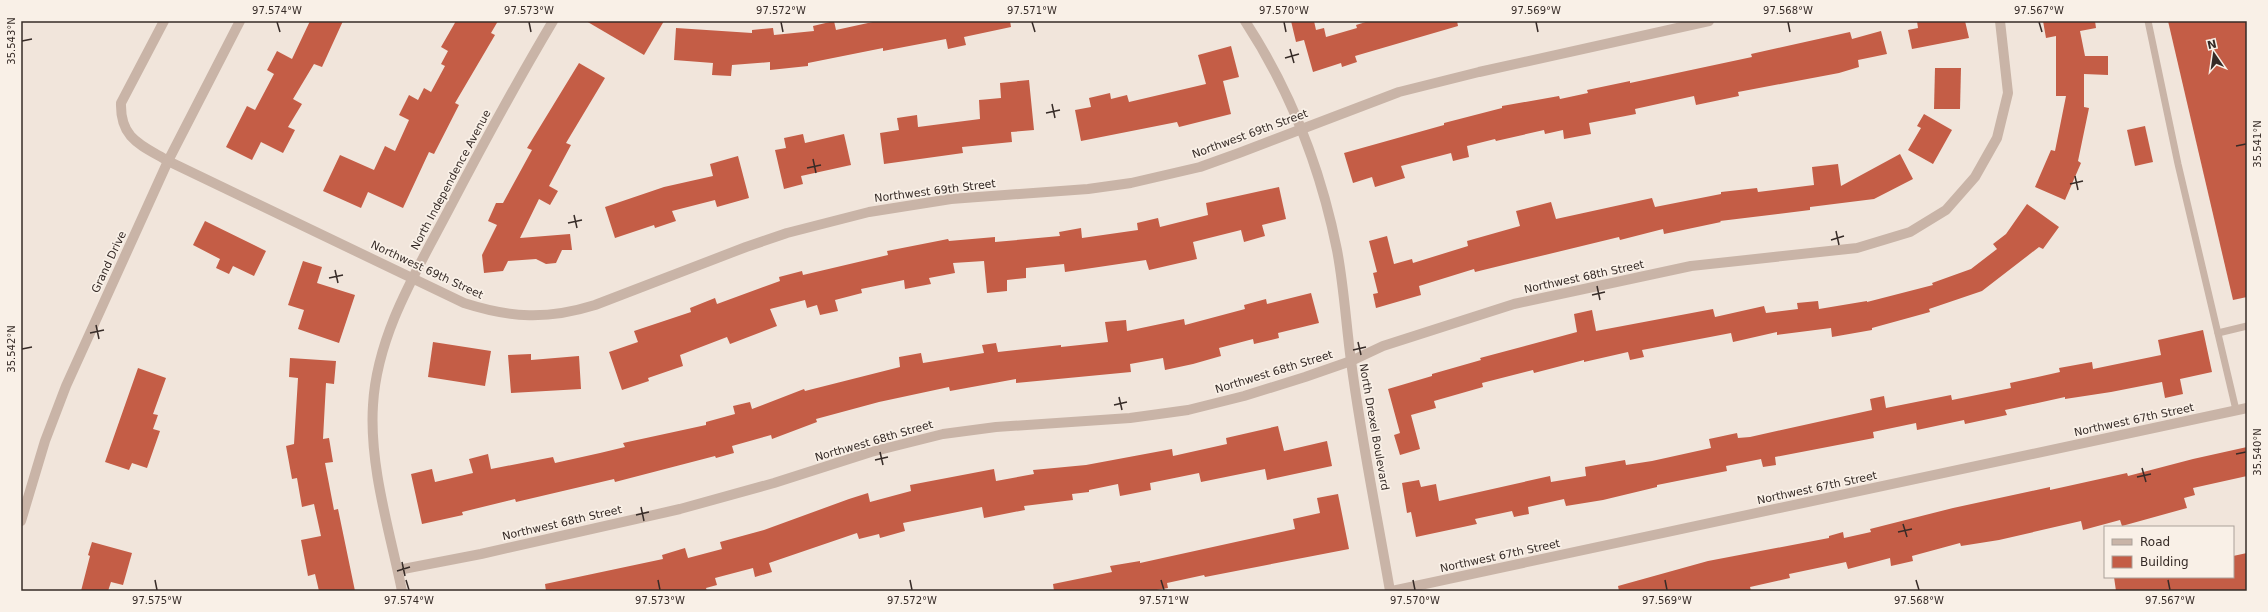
<svg xmlns="http://www.w3.org/2000/svg" width="2268" height="612" viewBox="0 0 2268 612" font-family="'DejaVu Sans',sans-serif">
	<style>
		.building { fill: #c45d46 }
		.lines { fill: none; stroke-linecap: round; stroke-linejoin: round }
		.service { stroke: #c9b4a7; stroke-width: 7 }
		.minor { stroke: #c9b4a7; stroke-width: 10 }
		.ticks { fill: none; stroke: #362b27; stroke-width: 1.5 }
		.labels { text-anchor: middle; dominant-baseline: central; stroke-width: 3.5; stroke-linejoin: round; paint-order: stroke }
		.street-label { font-size: 11px; fill: #362b27; stroke: #f9f0e7 }
		.neatline { fill: none; stroke: #362b27; stroke-width: 1.5 }
		.ticks-label { font-size: 10px; text-anchor: middle; fill: #362b27 }
	</style>
	<rect width="100%" height="100%" fill="#f1e5db"/>
	<g class="building">
		<path d="M310,21h33l-21,46 -8,-3 -21,35 9,5 -14,23 7,3 -12,23 -22,-11 -9,18 -26,-13 21,-41 8,4 19,-36 -7,-4 10,-19 15,8z"/>
		<path d="M456,21h42l-7,12 4,2 -40,68 4,2 -25,49 -5,-2 -26,56 -35,-16 -7,16 -38,-17 17,-36 34,15 11,-24 10,5 14,-31 -10,-5 10,-20 9,5 6,-12 7,4 14,-26 -4,-2 7,-13 -7,-4z"/>
		<path d="M586,21h78l-20,34z"/>
		<path d="M834,21l2,9 41,-9h133l1,6 -47,10 2,8 -18,4 -2,-10 -63,12v-3l-75,15v3l-38,4v-8l-38,3 -1,11 -19,-1 1,-12 -39,-3 2,-32 76,5v-3l21,-2 1,7 40,-4 -1,-5z"/>
		<path d="M1291,21h23l2,9 8,-2 2,9 31,-9 -1,-3 13,-4h88l1,5 -103,30 2,6 -15,5 -1,-4 -28,9 -9,-32 -8,2z"/>
		<path d="M1917,21h48l4,17 -57,11 -4,-19 10,-2z"/>
		<path d="M2043,21h52l1,7 -16,3 5,25h23v19l-24,-1v33l5,1 -11,53 3,2 -16,37 -30,-13 16,-37 4,1 11,-55h-10v-60l-10,2z"/>
		<path d="M2168,21h79v276l-14,3z"/>
		<path d="M1881,31l6,23 -29,6 1,7 -20,6 -101,19 1,4 -43,9 -2,-9 -59,13 1,5 -47,9 2,11 -27,5 -1,-9 -18,4 -1,-4 -48,11 -1,-2 -28,7 2,11 -16,4 -2,-8 -50,13 4,12 -30,9 -3,-10 -19,6 -9,-30 100,-28v-2l58,-15v-2l57,-10 1,3 28,-6 -1,-3 43,-9v2l122,-26 -1,-3 99,-22 2,7z"/>
		<path d="M1231,46l8,31 -16,4 8,33 -52,13 -2,-5 -96,19 -6,-31 16,-3 -2,-9 21,-5 1,6 16,-4 2,7 77,-18 -8,-29z"/>
		<path d="M579,63l26,15 -39,65 5,2 -22,41 9,5 -8,14 -11,-6 -19,39 50,-4 2,16h-10l-6,13 -10,1 -10,-5 -28,2 -5,10 -19,2 -2,-18 15,-30 -9,-4 8,-18h7l29,-53 -5,-2z"/>
		<path d="M1935,68h26l-1,41h-26z"/>
		<path d="M1029,80l5,50 -23,2 1,10 -50,5 1,6 -79,11 -4,-31 19,-3 -2,-12 20,-3 1,12 62,-8 -1,-19 22,-2 -1,-15z"/>
		<path d="M1924,114l28,16 -19,34 -25,-14 13,-22 -4,-2z"/>
		<path d="M2145,126l8,36 -18,4 -8,-36z"/>
		<path d="M803,134l2,9 39,-9 7,31 -50,11 2,8 -19,5 -9,-39 11,-2 -2,-10z"/>
		<path d="M1900,154l13,25 -39,20 -64,8v3l-90,11 1,1 -57,12 -1,-5 -43,11 -1,-3 -144,35 -1,-3 -55,17 2,9 -45,13 -3,-14 5,-1 -5,-20 4,-1 -8,-31 18,-5 7,28 18,-5 1,4 55,-17 -1,-5 53,-15 -4,-15 35,-9 5,17 96,-21 3,9 66,-13v-2l36,-4 1,4 56,-7 -2,-18 26,-3 3,22z"/>
		<path d="M738,156l11,42 -32,9 -2,-7 -43,11 4,10 -21,7 -1,-3 -39,13 -10,-31 59,-20 49,-11 -3,-12z"/>
		<path d="M1279,187l7,32 -24,6 3,11 -21,6 -3,-12 -48,12 4,17 -48,11 -3,-10 -81,12 -1,-8 -38,4v10l-19,2v11l-20,2 -3,-32 -31,2 2,10 -26,5 2,6 -26,5 -1,-9 -43,9 1,4 -27,7 3,11 -18,4 -3,-10 -10,3 -2,-8 -35,9 7,17 -47,18 -3,-7 -47,18 3,11 -35,12 1,3 -27,9 -13,-38 29,-10 -4,-11 57,-19 -1,-4 25,-10 2,6 63,-23 -1,-4 23,-6 1,4 85,-20 -1,-4 61,-12 1,2 46,-4v5l65,-6 -1,-4 22,-4 1,10 56,-8 -1,-7 21,-5 2,9 48,-12 -2,-12z"/>
		<path d="M2027,204l32,23 -16,22 -4,-2 -57,44 -53,18 1,3 -58,16v2l-40,7 -1,-9 -54,7v-3l-44,10 -2,-9 -89,17 2,7 -14,3 -2,-8 -44,10v-2l-50,13 -1,-3 -51,13 1,4 -49,14 2,7 -25,7 9,34 -20,6 -6,-20 6,-2 -12,-44 44,-13v-2l49,-14 -1,-2 97,-26 -3,-18 18,-4 4,21 117,-22 2,8 49,-11 2,7 32,-4 -1,-6 21,-2 1,8 48,-8v1l66,-17 -1,-2 39,-14 26,-20 -4,-5 13,-10z"/>
		<path d="M205,221l61,30 -12,25 -21,-10 -4,8 -13,-6 4,-9 -27,-14z"/>
		<path d="M303,261l19,6 -5,16 38,12 -16,48 -41,-14 6,-19 -16,-5z"/>
		<path d="M1311,293l8,30 -41,10 1,5 -25,6 -1,-5 -34,9 2,8 -28,8 -28,6 -2,-12 -33,6 1,8 -115,11v-4l-66,12 -1,-4 -70,15 -63,17 1,3 -45,17 -1,-4 -39,11 2,7 -18,5 -1,-2 -100,26 -1,-3 -98,23 -1,-3 -53,13 1,3 -41,9 -11,-50 21,-5 3,13 38,-9 -4,-14 19,-5 3,15 62,-12 2,6 45,-10 25,-6 -2,-4 83,-18v-3l29,-8 -2,-8 17,-4 2,7 52,-20 1,2 95,-24 -1,-10 22,-4 2,10 61,-10 -2,-8 14,-2 2,9 63,-7v2l47,-5 -3,-20 21,-2 1,11 57,-12 1,6 60,-16 -1,-4 22,-6 1,5z"/>
		<path d="M2203,330l9,42 -32,7 3,15 -18,4 -3,-16 -51,10 -46,7v-2l-60,13 2,5 -42,9 -1,-4 -47,10 -1,-7 -43,9 1,6 -99,19 1,8 -13,2 -2,-8 -35,7 1,5 -70,14v2l-54,13 -37,6 -2,-7 -36,8 1,7 -15,3 -2,-6 -37,8 2,5 -61,13 -5,-25 -4,1 -5,-30 17,-3 2,7 15,-3 3,17 111,-25 1,6 35,-6 -1,-9 40,-7 1,5 26,-4 59,-13 -2,-9 28,-6 1,5 12,-1 122,-27 -2,-11 14,-3 2,12 65,-13 1,5 59,-12 -1,-5 50,-11 -1,-4 33,-6 1,7 68,-14 -3,-15z"/>
		<path d="M433,342l58,9 -6,35 -57,-9z"/>
		<path d="M531,354v6l48,-4 2,33 -70,4 -3,-38z"/>
		<path d="M290,358l46,3 -2,23 -8,-1 -3,56 6,-1 4,24 -8,1 9,47 4,-1 17,82h-36l-4,-17 -7,2 -7,-36 20,-4 -7,-32 -12,3 -5,-29 -5,1 -6,-33 8,-2 4,-66 -9,-1z"/>
		<path d="M138,368l28,10 -13,36 5,1 -5,14 7,2 -13,37 -15,-5 -3,7 -24,-8z"/>
		<path d="M1278,426l6,25 43,-10 5,25 -65,14 -2,-11 -64,13 -2,-9 -49,10 1,7 -31,6 -2,-12 -29,6v2l-17,2 1,6 -49,6 1,4 -41,8 -2,-11 -79,16 2,8 -25,7 -1,-4 -20,5 -2,-6 -88,30 3,9 -17,5 -2,-9 -38,10 2,7 -11,3 1,3h-161l-1,-7 118,-25 -1,-4 23,-7 3,10 34,-9 -2,-7 44,-12 85,-31 19,-6 2,9 41,-11 -1,-6 84,-16 2,12 38,-7 -1,-4 53,-5 86,-16 1,7 54,-12 -1,-6z"/>
		<path d="M2247,447v29l-54,12 2,7 -11,3 3,10 -65,18 -2,-6 -37,10 -2,-9 -82,19 -38,6 -1,-3 -48,13 1,5 -22,5 -1,-8 -42,11 -2,-7 -57,12 1,4 -40,9 1,4h-132l-1,-5 90,-25 121,-23v-2l14,-4 1,6 27,-6 -1,-3 83,-21 97,-21v3l77,-17 1,3 65,-17z"/>
		<path d="M1338,494l11,55 -144,28 -1,-2 -37,8 1,5 -17,3h-97l-1,-7 59,-12 -2,-6 30,-5v2l155,-34 -2,-10 27,-6 -3,-15z"/>
		<path d="M92,542l40,11 -9,32 -12,-3 -3,9h-27l9,-35 -2,-1z"/>
		<path d="M2247,553v38h-131l-2,-14h119v-21z"/>
	</g>
	<g class="lines">
		<g class="service">
			<path d="M2148,21l30,143 58,246"/>
			<path d="M2218,333l29,-7"/>
		</g>
		<g class="minor">
			<path d="M164,21l-43,82c-1,36 20,42 47,58l296,142c47,15 83,17 131,2l151,-58 41,-14 82,-21 82,-13 137,-10 43,-6 69,-16 39,-14 160,-61 80,-20 230,-51"/>
			<path d="M1245,21c45,69 76,149 92,229 7,37 9,74 14,111 10,77 26,154 39,230"/>
			<path d="M21,521l24,-80 21,-55 102,-225 72,-140"/>
			<path d="M398,570l83,-16 199,-45 94,-26 97,-31 72,-18 53,-7 134,-9 58,-8 56,-14 61,-19 46,-16 32,-15 131,-42 177,-38 166,-18 53,-16 36,-22 29,-33 22,-39 11,-45 -8,-72"/>
			<path d="M402,591c-12,-59 -33,-125 -29,-186 4,-70 43,-133 75,-194 34,-65 68,-128 105,-190"/>
			<path d="M1392,591l855,-183"/>
		</g>
	</g>
	<path class="ticks" d="M277,22l3,10M529,22l2,10M781,22l2,10M1032,22l3,10M1284,22l2,10M1536,22l2,10M1788,22l2,10M2039,22l3,10M22,41l10,-2M1290,49l4,14M1285,58l14,-4M1052,104l3,14M1046,113l14,-3M2236,146l10,-2M813,159l3,14M807,168l14,-3M2075,176l3,14M2070,184l13,-3M574,215l3,13M568,223l14,-3M1836,231l3,14M1831,240l13,-4M335,270l3,13M329,278l14,-3M1597,286l3,14M1592,295l13,-3M96,325l3,14M90,333l14,-3M1358,342l3,13M22,349l10,-2M1353,350l13,-3M1119,397l3,13M1114,405l13,-3M880,452l3,13M2236,454l10,-2M875,460l13,-3M2142,468l4,14M2137,477l14,-3M641,507l3,14M636,515l13,-3M1903,524l4,13M1898,532l14,-3M402,562l3,14M397,571l13,-4M155,580l2,10M406,580l3,10M658,580l2,10M910,580l2,10M1161,580l3,10M1413,580l2,10M1665,580l2,10M1916,580l3,10M2168,580l2,10"/>
	<g class="labels">
		<g class="street-label">
			<text transform="translate(1250 134) rotate(-20)">Northwest 69th Street</text>
			<text transform="translate(451 180) rotate(-62)">North Independence Avenue</text>
			<text transform="translate(935 191) rotate(-7)">Northwest 69th Street</text>
			<text transform="translate(109 262) rotate(-65)">Grand Drive</text>
			<text transform="translate(427 270) rotate(25)">Northwest 69th Street</text>
			<text transform="translate(1584 277) rotate(-12)">Northwest 68th Street</text>
			<text transform="translate(1274 372) rotate(-17)">Northwest 68th Street</text>
			<text transform="translate(2134 420) rotate(-12)">Northwest 67th Street</text>
			<text transform="translate(1374 427) rotate(80)">North Drexel Boulevard</text>
			<text transform="translate(874 441) rotate(-16)">Northwest 68th Street</text>
			<text transform="translate(1817 488) rotate(-12)">Northwest 67th Street</text>
			<text transform="translate(562 523) rotate(-13)">Northwest 68th Street</text>
			<text transform="translate(1500 556) rotate(-12)">Northwest 67th Street</text>
		</g>
	</g>
	<rect width="2268" height="612" fill="none" stroke="#f9f0e7" stroke-width="44"/>
	<rect x="2104" y="526" width="130" height="52" fill="#f9f0e7" stroke="#aba19a"/>
	<rect x="2112" y="539" width="20" height="6" fill="#c9b4a7" stroke="#aba19a"/>
	<text x="2140" y="546" font-size="12" fill="#362b27">Road</text>
	<rect x="2112" y="556" width="20" height="12" fill="#c45d46" stroke="#aba19a"/>
	<text x="2140" y="566" font-size="12" fill="#362b27">Building</text>
	<g transform="translate(2214 54) rotate(347)" stroke="#f9f0e7" stroke-width="3" paint-order="stroke">
	<path d="M0-3L7 15L0 10L-7 15Z" fill="#362b27"/>
	<text y="-6" font-size="11" font-weight="bold" text-anchor="middle" fill="#362b27">N</text>
	</g>
	<rect x="22" y="22" width="2224" height="568" class="neatline"/>
	<g class="ticks-label">
		<text x="277" y="14">97.574°W</text>
		<text x="529" y="14">97.573°W</text>
		<text x="781" y="14">97.572°W</text>
		<text x="1032" y="14">97.571°W</text>
		<text x="1284" y="14">97.570°W</text>
		<text x="1536" y="14">97.569°W</text>
		<text x="1788" y="14">97.568°W</text>
		<text x="2039" y="14">97.567°W</text>
		<text transform="translate(11 41) rotate(-90)" y="4">35.543°N</text>
		<text transform="translate(2257 144) rotate(-90)" y="4">35.541°N</text>
		<text transform="translate(11 349) rotate(-90)" y="4">35.542°N</text>
		<text transform="translate(2257 452) rotate(-90)" y="4">35.540°N</text>
		<text x="157" y="604">97.575°W</text>
		<text x="409" y="604">97.574°W</text>
		<text x="660" y="604">97.573°W</text>
		<text x="912" y="604">97.572°W</text>
		<text x="1164" y="604">97.571°W</text>
		<text x="1415" y="604">97.570°W</text>
		<text x="1667" y="604">97.569°W</text>
		<text x="1919" y="604">97.568°W</text>
		<text x="2170" y="604">97.567°W</text>
	</g>
</svg>
